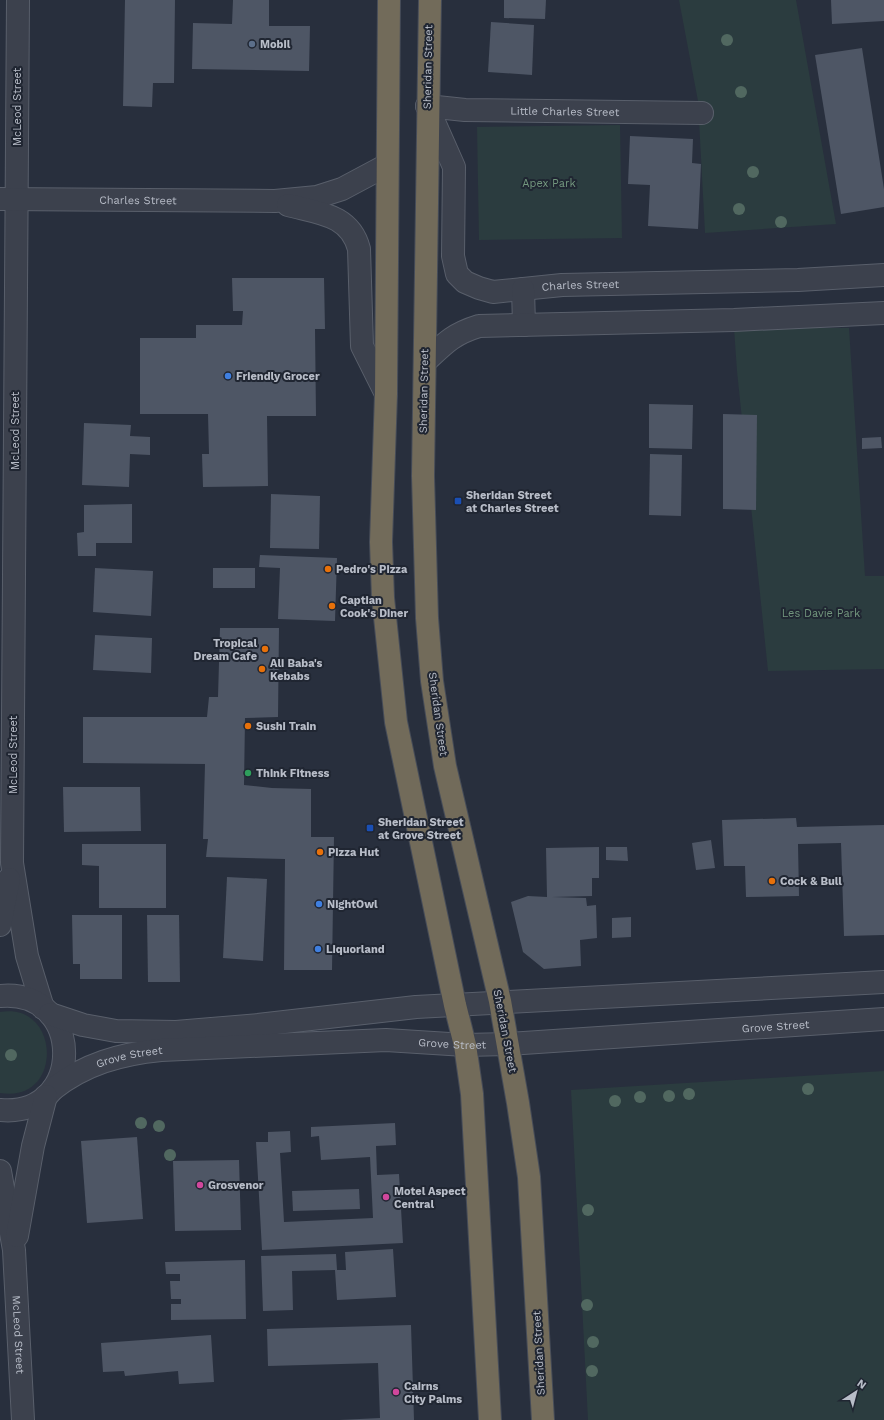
<svg xmlns="http://www.w3.org/2000/svg" width="884" height="1420" viewBox="0 0 884 1420" font-family="'Work Sans',sans-serif">
	<style>
		.green { fill: #2b3c3f }
		.building { fill: #4e5665 }
		.lines { fill: none; stroke-linecap: round; stroke-linejoin: round }
		.minor-casing { stroke: #595f6b; stroke-width: 24 }
		.highway-casing { stroke: #464c58; stroke-width: 24 }
		.minor { stroke: #3c414d; stroke-width: 22 }
		.highway { stroke: #726b5a; stroke-width: 22 }
		.tree { fill: #516860 }
		.service-dot { fill: #5c6f8a; stroke: #202632; stroke-width: 1.5 }
		.shop-dot { fill: #3f7fe0; stroke: #202632; stroke-width: 1.5 }
		.transit-dot { fill: #1a4fb4; stroke: #202632; stroke-width: 1.5 }
		.food-dot { fill: #e8710a; stroke: #202632; stroke-width: 1.5 }
		.leisure-dot { fill: #2e9e5b; stroke: #202632; stroke-width: 1.5 }
		.hotel-dot { fill: #d1479c; stroke: #202632; stroke-width: 1.5 }
		.labels { text-anchor: middle; dominant-baseline: central; stroke-width: 4; stroke-linejoin: round; paint-order: stroke }
		.poi-label { font-size: 11px; font-weight: bold; fill: #b8bdc8; stroke: #202632; text-anchor: start }
		.street-label { font-size: 11px; fill: #b8bdc8; stroke: #202632 }
		.park-label { font-size: 11px; fill: #72967d; stroke: #202632 }
	</style>
	<rect width="100%" height="100%" fill="#282f3d"/>
	<g class="green">
		<path d="M679,0h117l40,224 -131,9 -7,-132z"/>
		<path d="M620,125l2,113 -143,2 -2,-113z"/>
		<path d="M734,328h115l16,248h19v93l-116,2 -31,-300z"/>
		<path d="M0,1012c61,-11 64,92 0,81z"/>
		<path d="M884,1071v349h-296l-17,-330z"/>
	</g>
	<g class="building">
		<path d="M125,0h50l-1,83h-21l-1,24 -29,-1z"/>
		<path d="M233,0h36v26h41l-1,45 -117,-2 1,-46 39,1z"/>
		<path d="M504,0h42l-1,19 -41,-1z"/>
		<path d="M831,0h53v21l-52,3z"/>
		<path d="M491,22l43,3 -2,50 -44,-3z"/>
		<path d="M862,48l22,141v18l-43,7 -26,-159z"/>
		<path d="M630,136l63,3 -1,24 9,1 -3,65 -50,-3 2,-41 -22,-1z"/>
		<path d="M232,278h92l1,51h-10l1,87h-49l1,70 -65,1 -1,-33h7l-1,-40h-68v-76h56v-13h46l1,-14h-10z"/>
		<path d="M649,404l44,1 -1,44 -43,-1z"/>
		<path d="M723,414l34,1 -1,95 -33,-1z"/>
		<path d="M84,423l47,2 -1,11 20,1v18l-20,-1 -1,33 -47,-2z"/>
		<path d="M881,437l1,11 -20,1v-11z"/>
		<path d="M650,454l32,1 -1,61 -32,-1z"/>
		<path d="M271,494l49,2 -1,53 -49,-1z"/>
		<path d="M132,504v39h-36v13h-18l-1,-23 7,-1v-27z"/>
		<path d="M260,555l77,3 -2,63 -57,-2 2,-51 -21,-1z"/>
		<path d="M95,568l58,3 -2,45 -58,-4z"/>
		<rect x="213" y="568" width="42" height="20"/>
		<path d="M220,628h59l-1,89 -33,1 -1,67 28,3 39,1v48h23l-2,133h-48l1,-111 -79,-2 2,-18h-5l2,-75 -122,-1v-46h124l2,-20h9z"/>
		<path d="M95,635l57,3 -1,35 -58,-3z"/>
		<path d="M63,787h77l1,44 -77,1z"/>
		<path d="M796,818l1,9 87,-2v110l-40,1 -3,-93 -43,1 1,52 -53,1 -1,-31h-21l-2,-46z"/>
		<path d="M711,840l4,28 -19,2 -4,-27z"/>
		<path d="M82,844h84v64h-67v-42l-17,-1z"/>
		<path d="M599,847v31h-7v18l-40,1 34,1 1,8 9,-1 1,33 -17,2 1,26 -37,3 -21,-17 -12,-50 17,-6 19,1 -1,-49z"/>
		<path d="M606,847h21l1,14 -22,-1z"/>
		<path d="M227,877l40,2 -4,82 -40,-3z"/>
		<path d="M72,915h50v64h-42v-15h-7z"/>
		<path d="M147,915h32l1,67h-32z"/>
		<path d="M631,917v20l-19,1v-20z"/>
		<path d="M395,1123l1,22 -20,1 1,29 22,-1 4,69 -141,7 -6,-108h12v-10l22,-1 1,21 -11,1 4,69 89,-4 -3,-61 -49,3 -2,-24 -8,1v-10z"/>
		<path d="M137,1137l6,82 -56,4 -6,-82z"/>
		<path d="M239,1160l2,70 -66,1 -2,-70z"/>
		<path d="M359,1189l1,20 -67,2 -1,-20z"/>
		<path d="M393,1249l3,48 -59,3 -2,-30 -43,1 1,39 -30,1 -2,-55 75,-2 1,16h9l-1,-18z"/>
		<path d="M245,1260l1,59 -75,1v-16h10v-5h-10l-1,-18h10v-7h-14l-1,-12z"/>
		<path d="M411,1325l3,95h-75l41,-2 -2,-55 -110,3 -1,-37z"/>
		<path d="M211,1335l3,47 -35,2 -1,-13 -53,5 -1,-5 -21,1 -2,-29z"/>
	</g>
	<g class="lines">
		<defs>
			<g id="minor">
				<path d="M18,0l-6,863 15,93 16,52"/>
				<path id="s1" d="M427,106l27,61 -1,89 4,18 8,8 14,6 14,4 69,-7 236,-5 86,-5"/>
				<path id="s2" d="M427,106l38,4 237,3"/>
				<path id="s3" d="M0,199l275,2 42,-4 25,-8 45,-24"/>
				<path d="M288,205c30,8 62,9 71,44l3,97 24,48"/>
				<path d="M523,289l1,36"/>
				<path d="M425,362c20,-19 28,-28 54,-36l255,-6 150,-7"/>
				<path d="M0,925l9,-46"/>
				<path d="M0,996c85,-8 86,122 0,114"/>
				<path d="M50,1014l33,11 33,6 60,1 82,-7 158,-18 468,-25"/>
				<path id="s4" d="M53,1089c32,-25 67,-35 108,-39l225,-10 79,5 43,-1 376,-25"/>
				<path id="s5" d="M0,1171l14,79 9,170"/>
				<path d="M17,1236l16,-90 13,-50"/>
			</g>
			<g id="highway">
				<path d="M389,0l-3,394 -5,148 2,56 13,124 59,283 10,40 7,49 18,326"/>
				<path d="M430,0l-7,476 4,142 5,63 13,85 55,235 18,102 11,74 14,243"/>
			</g>
		</defs>
		<use href="#minor" class="minor-casing"/>
		<use href="#highway" class="highway-casing"/>
		<use href="#minor" class="minor"/>
		<use href="#highway" class="highway"/>
	</g>
	<g class="tree">
		<circle cx="727" cy="40" r="6"/>
		<circle cx="741" cy="92" r="6"/>
		<circle cx="753" cy="172" r="6"/>
		<circle cx="739" cy="209" r="6"/>
		<circle cx="781" cy="222" r="6"/>
		<circle cx="11" cy="1055" r="6"/>
		<circle cx="808" cy="1089" r="6"/>
		<circle cx="689" cy="1094" r="6"/>
		<circle cx="669" cy="1096" r="6"/>
		<circle cx="640" cy="1097" r="6"/>
		<circle cx="615" cy="1101" r="6"/>
		<circle cx="141" cy="1123" r="6"/>
		<circle cx="159" cy="1126" r="6"/>
		<circle cx="170" cy="1155" r="6"/>
		<circle cx="588" cy="1210" r="6"/>
		<circle cx="587" cy="1305" r="6"/>
		<circle cx="593" cy="1342" r="6"/>
		<circle cx="592" cy="1371" r="6"/>
	</g>
	<circle class="service-dot" cx="252" cy="44" r="4"/>
	<g class="shop-dot">
		<circle cx="228" cy="376" r="4"/>
		<circle cx="319" cy="904" r="4"/>
		<circle cx="318" cy="949" r="4"/>
	</g>
	<g class="transit-dot">
		<rect x="454" y="497" width="8" height="8" rx="2"/>
		<rect x="366" y="824" width="8" height="8" rx="2"/>
	</g>
	<g class="food-dot">
		<circle cx="328" cy="569" r="4"/>
		<circle cx="332" cy="606" r="4"/>
		<circle cx="265" cy="649" r="4"/>
		<circle cx="262" cy="669" r="4"/>
		<circle cx="248" cy="726" r="4"/>
		<circle cx="320" cy="852" r="4"/>
		<circle cx="772" cy="881" r="4"/>
	</g>
	<circle class="leisure-dot" cx="248" cy="773" r="4"/>
	<g class="hotel-dot">
		<circle cx="200" cy="1185" r="4"/>
		<circle cx="386" cy="1197" r="4"/>
		<circle cx="396" cy="1392" r="4"/>
	</g>
	<g class="labels">
		<g class="poi-label">
			<text x="260" y="44">Mobil</text>
			<text x="236" y="376">Friendly Grocer</text>
			<text x="466" y="495">Sheridan Street<tspan x="466" dy="13">at Charles Street</tspan></text>
			<text x="336" y="569">Pedro's Pizza</text>
			<text x="340" y="600">Captian<tspan x="340" dy="13">Cook's Diner</tspan></text>
			<text x="257" y="643" text-anchor="end">Tropical<tspan x="257" dy="13">Dream Cafe</tspan></text>
			<text x="270" y="663">Ali Baba's<tspan x="270" dy="13">Kebabs</tspan></text>
			<text x="256" y="726">Sushi Train</text>
			<text x="256" y="773">Think Fitness</text>
			<text x="378" y="822">Sheridan Street<tspan x="378" dy="13">at Grove Street</tspan></text>
			<text x="328" y="852">Pizza Hut</text>
			<text x="780" y="881">Cock &amp; Bull</text>
			<text x="327" y="904">NightOwl</text>
			<text x="326" y="949">Liquorland</text>
			<text x="208" y="1185">Grosvenor</text>
			<text x="394" y="1191">Motel Aspect<tspan x="394" dy="13">Central</tspan></text>
			<text x="404" y="1386">Cairns<tspan x="404" dy="13">City Palms</tspan></text>
		</g>
		<g class="street-label">
			<text transform="translate(428 67) rotate(-89)">Sheridan Street</text>
			<text transform="translate(17 107) rotate(-90)">McLeod Street</text>
			<text stroke="none"><textPath href="#s2" startOffset="138">Little Charles Street</textPath></text>
			<text stroke="none"><textPath href="#s3" startOffset="138">Charles Street</textPath></text>
			<text stroke="none"><textPath href="#s1" startOffset="303">Charles Street</textPath></text>
			<text transform="translate(424 391) rotate(-89)">Sheridan Street</text>
			<text transform="translate(15 431) rotate(-90)">McLeod Street</text>
			<text transform="translate(438 714) rotate(82)">Sheridan Street</text>
			<text transform="translate(13 755) rotate(-90)">McLeod Street</text>
			<text stroke="none"><textPath href="#s4" startOffset="732">Grove Street</textPath></text>
			<text transform="translate(505 1031) rotate(79)">Sheridan Street</text>
			<text stroke="none"><textPath href="#s4" startOffset="408">Grove Street</textPath></text>
			<text stroke="none"><textPath href="#s4" startOffset="84">Grove Street</textPath></text>
			<text stroke="none"><textPath href="#s5" startOffset="165">McLeod Street</textPath></text>
			<text transform="translate(539 1353) rotate(-93)">Sheridan Street</text>
		</g>
		<g class="park-label">
			<text x="549" y="183">Apex Park</text>
			<text x="821" y="613">Les Davie Park</text>
		</g>
	</g>
	<g transform="translate(856 1392) rotate(36)" stroke="#202632" stroke-width="3" paint-order="stroke">
	<path d="M0-3L7 15L0 10L-7 15Z" fill="#b8bdc8"/>
	<text y="-6" font-size="11" font-weight="bold" text-anchor="middle" fill="#b8bdc8">N</text>
	</g>
</svg>
